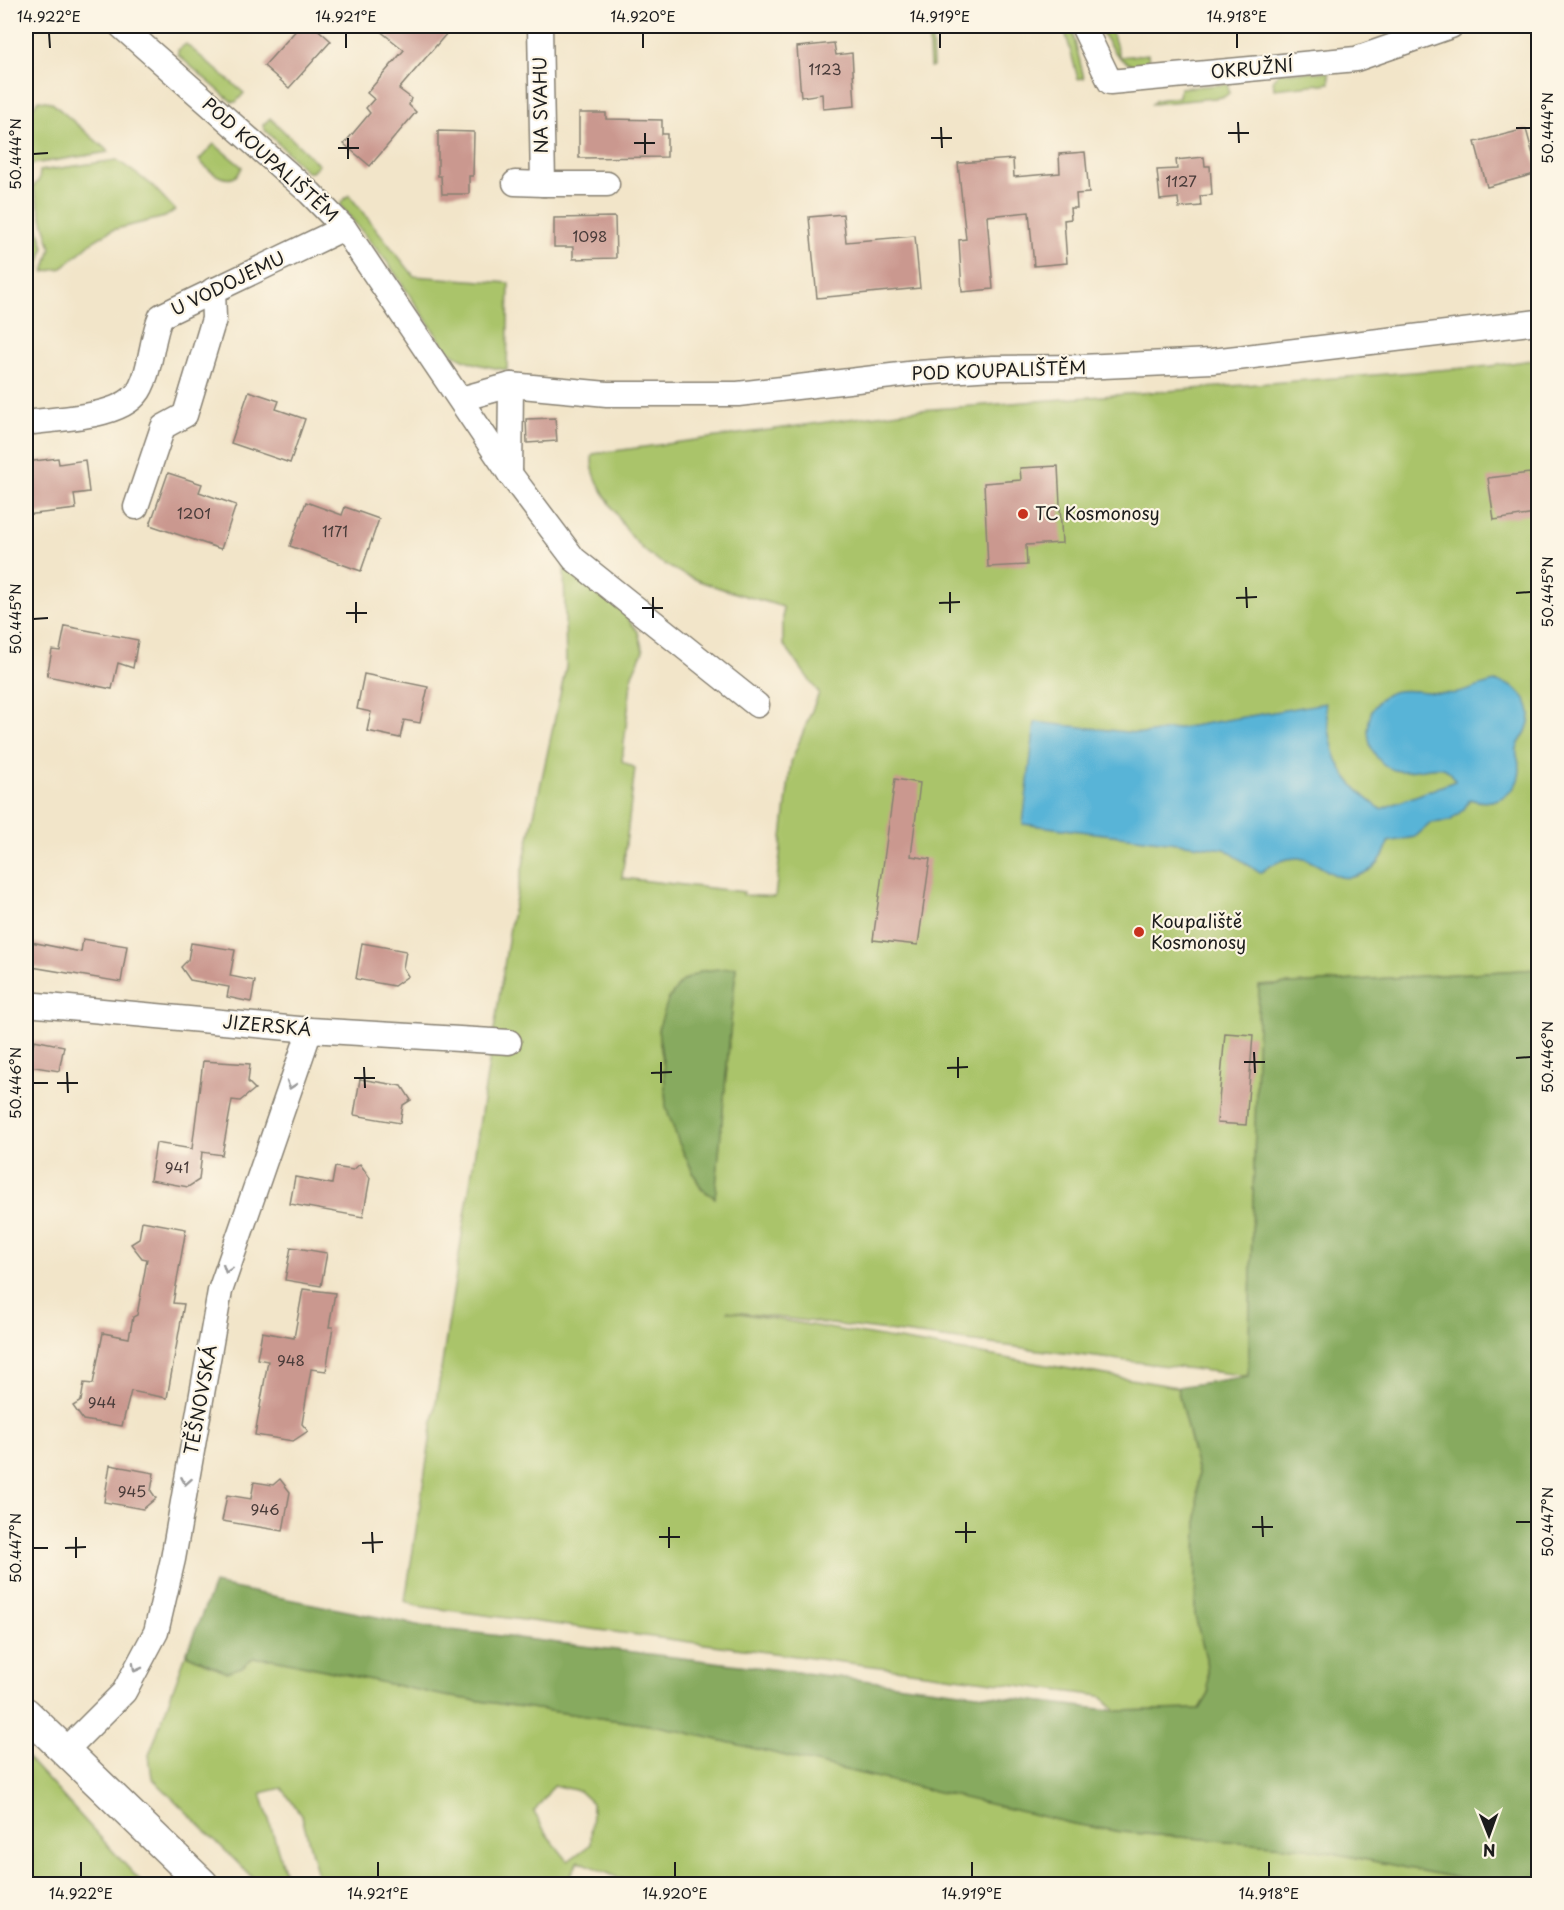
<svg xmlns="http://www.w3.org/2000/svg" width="1564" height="1910" font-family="'Playpen Sans',sans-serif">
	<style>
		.green { fill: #aac46a; stroke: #637043; stroke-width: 1.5; fill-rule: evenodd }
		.forest { fill: #87aa5e; stroke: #52633d; stroke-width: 1.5 }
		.water { fill: #59b4d7; stroke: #3a687a; stroke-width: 1.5 }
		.building { fill: #ca988f }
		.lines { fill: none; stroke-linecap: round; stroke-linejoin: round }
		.minor-casing { stroke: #878072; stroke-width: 27 }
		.tertiary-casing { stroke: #878072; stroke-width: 33 }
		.minor { stroke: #fff; stroke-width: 24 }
		.tertiary { stroke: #fff; stroke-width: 30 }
		.oneway { stroke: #999 }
		.ticks { fill: none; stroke: #1c1c1c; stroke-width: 2 }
		.poi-dot { fill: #c8321e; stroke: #fcf5e5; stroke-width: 2 }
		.labels { text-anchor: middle; stroke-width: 4.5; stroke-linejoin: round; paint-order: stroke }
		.number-label { font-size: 15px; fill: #483b39 }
		.street-label { font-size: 18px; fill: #1c1c1c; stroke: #fcf5e5 }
		.poi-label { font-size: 18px; fill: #1c1c1c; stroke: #fcf5e5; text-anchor: start }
		.neatline { fill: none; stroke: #1c1c1c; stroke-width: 2 }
		.ticks-label { font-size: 15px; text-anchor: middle; fill: #1c1c1c }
	</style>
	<rect width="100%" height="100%" fill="#fcf5e5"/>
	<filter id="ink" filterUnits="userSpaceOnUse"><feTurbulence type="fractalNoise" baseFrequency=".0167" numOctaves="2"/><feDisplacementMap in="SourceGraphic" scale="12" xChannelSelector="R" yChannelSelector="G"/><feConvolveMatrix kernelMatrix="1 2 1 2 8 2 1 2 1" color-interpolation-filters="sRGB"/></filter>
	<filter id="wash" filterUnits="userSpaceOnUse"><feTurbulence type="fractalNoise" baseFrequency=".008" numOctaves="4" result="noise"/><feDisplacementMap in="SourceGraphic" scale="24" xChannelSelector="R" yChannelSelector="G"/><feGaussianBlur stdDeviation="1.35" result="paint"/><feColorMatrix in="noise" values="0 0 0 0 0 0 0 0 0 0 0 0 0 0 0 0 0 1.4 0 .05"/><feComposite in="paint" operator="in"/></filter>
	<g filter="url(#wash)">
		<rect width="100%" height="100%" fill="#f2e5c9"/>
		<g class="green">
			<polygon points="928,26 1071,26 1084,78 1078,79 1064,27 932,32 933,67 930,67"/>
			<path d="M1098,26H1110L1120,57L1148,54L1150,68C1118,67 1113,50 1098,26Z"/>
			<polygon points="186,44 244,93 236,102 232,102 178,55 178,50"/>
			<polygon points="1280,72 1329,72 1330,83 1274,89 1273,79"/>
			<polygon points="1228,84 1229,93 1224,97 1152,104 1156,100 1179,97 1180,88"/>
			<polygon points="39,100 51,102 109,152 26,165 26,114"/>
			<polygon points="270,118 319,165 312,172 307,172 264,129 263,125"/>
			<path d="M214,144L242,167C233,191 209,172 199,160Z"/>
			<polygon points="117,160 152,185 175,210 165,217 112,230 92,242 62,268 44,272 51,248 33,187 39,180 40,171"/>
			<polygon points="26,188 44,247 37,274 26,276"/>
			<path d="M349,195L414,276L509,283L507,370C484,366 461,363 444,346L388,263L341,206V202Z"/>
			<path d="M1538,359V969L1259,986L1248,1376L727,1311L1177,1387L1198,1473L1195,1616L1206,1658L1209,1694L1200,1709L1117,1711L1100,1696L417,1606L405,1601L511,921L566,667L564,564L623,612L638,632L643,651L632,675L622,761L635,768L622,878L744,892L743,895L775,897L791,762L819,693L783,644V607C739,593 688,583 650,555C631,541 618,517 606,497C599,486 589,467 593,454L907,411L1491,366ZM736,967L715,1197V1198L701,1189L679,1143L666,1107L664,1068L658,1030Z"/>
			<path d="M186,1654C214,1666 226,1680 253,1658L274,1659L445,1696L663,1727L1074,1824L1122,1832L1308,1848L1487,1884H633L579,1861L565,1884H320L302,1816L282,1788L261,1793L288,1884H259L152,1778L149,1755ZM554,1785L579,1791L592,1803L591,1844L568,1861L547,1835L534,1812Z"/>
			<polygon points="26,1756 143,1884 26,1884"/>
		</g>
		<g class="forest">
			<polygon points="736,967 715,1198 701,1188 679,1143 666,1107 664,1068 658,1030 668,1000 681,982 701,971"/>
			<polygon points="1538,969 1538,1884 1487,1884 1308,1848 1122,1832 1074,1824 663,1727 445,1696 274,1659 253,1658 242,1667 227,1672 186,1654 214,1584 427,1627 1117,1711 1200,1709 1209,1694 1206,1658 1195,1616 1198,1473 1177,1387 1248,1376 1259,986"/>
		</g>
		<path class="water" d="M1497,682C1519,685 1537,705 1527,729C1525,736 1518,742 1517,749C1515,755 1520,762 1520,768C1520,794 1492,808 1470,799L1464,809L1450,821L1431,823L1415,837L1388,842C1386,853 1378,866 1368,871C1334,890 1327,862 1299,858C1284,857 1271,864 1260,873L1225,849L1023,824L1035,722L1145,734L1325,703C1333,756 1335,777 1381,809L1455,781C1443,745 1396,798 1372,749C1367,738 1367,724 1371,713C1388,674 1427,698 1457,693C1471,691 1483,683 1497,682Z"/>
		<g id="blocks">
			<g class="building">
				<polygon points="300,26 314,26 331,41 289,88 264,66"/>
				<polygon points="374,26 453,26 399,89 411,98 409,105 416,112 370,166 344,144 370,113 366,108 374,99 367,93 404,50"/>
				<polygon points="834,43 836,55 852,53 855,106 823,109 822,94 801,97 797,47"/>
				<polygon points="579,113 606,113 606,119 662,120 662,134 667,134 667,157 579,158"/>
				<polygon points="1526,129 1538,173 1487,187 1475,142"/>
				<polygon points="438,131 474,132 473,176 469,176 469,194 442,194 441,176 438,176"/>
				<polygon points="1085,152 1089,193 1076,194 1077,208 1070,208 1071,219 1064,220 1067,263 1034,266 1029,212 987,216 993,289 962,292 959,240 966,239 958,163 1013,159 1014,177 1060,173 1059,154"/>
				<polygon points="1204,157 1205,166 1210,166 1212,195 1200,196 1201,206 1179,208 1178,198 1160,200 1157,170 1177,169 1176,160"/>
				<polygon points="843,214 846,242 915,236 920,288 817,298 809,217"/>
				<polygon points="615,217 616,258 573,259 573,247 554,247 554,218"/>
				<polygon points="249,391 279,401 276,409 305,419 290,463 231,443"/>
				<polygon points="555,418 557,441 527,443 526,419"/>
				<polygon points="58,458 59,464 85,460 89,492 74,494 76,509 26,515 26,462"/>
				<polygon points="1058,466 1062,543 1026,545 1027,565 988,567 984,483 1021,480 1020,468"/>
				<polygon points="168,473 202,484 199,492 236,505 221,549 150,525"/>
				<polygon points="1530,473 1535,514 1494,520 1488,478"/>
				<polygon points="306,502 342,515 345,507 379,519 361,571 290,546"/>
				<polygon points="65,626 138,640 133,668 118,663 112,689 47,676 52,650 60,651"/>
				<polygon points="364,674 428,687 420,723 404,720 400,738 367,731 371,712 357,709"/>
				<polygon points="895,779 920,783 911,856 930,859 918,945 873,940"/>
				<polygon points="83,939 127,946 121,982 26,966 26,941 81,952"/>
				<polygon points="191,943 235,950 230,976 255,981 251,1002 227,997 229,987 190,980 181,967 188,960"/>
				<polygon points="362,943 406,951 403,968 408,976 394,986 356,979"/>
				<polygon points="1225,1033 1253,1035 1246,1125 1217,1123"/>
				<polygon points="34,1040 64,1046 59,1071 29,1066"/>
				<polygon points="203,1061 250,1064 248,1082 255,1089 240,1101 232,1100 222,1155 202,1152 199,1180 188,1187 150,1180 156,1143 192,1149"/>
				<polygon points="360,1079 402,1086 411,1100 403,1105 400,1123 354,1115"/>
				<polygon points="360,1164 370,1178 363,1217 290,1204 295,1177 332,1184 335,1167 353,1170"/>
				<polygon points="142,1221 186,1229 173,1303 184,1304 167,1398 131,1391 122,1426 83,1420 73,1406 81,1401 84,1383 93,1384 103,1333 129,1338 133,1317 137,1315 147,1259 142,1258 131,1244 139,1239"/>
				<polygon points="291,1247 327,1253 321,1286 285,1280"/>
				<polygon points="303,1289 335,1293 329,1327 333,1327 326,1371 311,1369 302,1424 308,1431 293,1441 255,1435 268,1361 257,1359 262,1332 294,1338"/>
				<polygon points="110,1465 154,1473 151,1491 156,1498 143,1509 104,1502"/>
				<polygon points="280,1479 290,1492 283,1531 222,1521 227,1495 251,1499 254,1482 273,1485"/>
			</g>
		</g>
	</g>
	<g filter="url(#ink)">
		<use href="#blocks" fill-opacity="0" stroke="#878072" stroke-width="1.5"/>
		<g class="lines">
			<g class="minor-casing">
				<g id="minor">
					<polyline points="121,26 310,193 344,228 510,474 574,559 757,705"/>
					<polyline points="1083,26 1110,82 1356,59 1451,26"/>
					<polyline points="515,183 543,184 540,26"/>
					<polyline points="543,184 607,184"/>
					<polyline points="461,399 511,385 607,394 738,394 917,373 993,368 1081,367 1212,361 1538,322"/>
					<path d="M26,423C57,418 126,419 141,387C152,366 151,338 161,316L344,228"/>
					<polyline points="510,474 511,385"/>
					<polyline points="136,507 163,427 185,415 214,319 213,290"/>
					<polyline points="26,1004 310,1030 509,1042"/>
					<polyline points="65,1751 124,1692 156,1632 173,1559 220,1291 310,1030"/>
				</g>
			</g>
			<g class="tertiary-casing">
				<polyline id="tertiary" points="26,1713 203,1884"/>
			</g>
			<use href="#minor" class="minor"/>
			<use href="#tertiary" class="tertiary"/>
		</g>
		<defs><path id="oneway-chevron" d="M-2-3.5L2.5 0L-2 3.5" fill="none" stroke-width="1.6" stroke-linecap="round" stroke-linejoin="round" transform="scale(1.5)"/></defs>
		<g class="oneway">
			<use href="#oneway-chevron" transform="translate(291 1085) rotate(109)"/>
			<use href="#oneway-chevron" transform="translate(227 1269) rotate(109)"/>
			<use href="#oneway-chevron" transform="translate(186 1481) rotate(100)"/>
			<use href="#oneway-chevron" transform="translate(136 1668) rotate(118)"/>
		</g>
	</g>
	<path class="ticks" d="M49,33L50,48M346,33V48M643,33V48M940,33V48M1237,33V48M1238,122L1239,143M941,127L942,148M1516,128H1531M645,133V154M1228,133H1249M348,138V159M931,138H952M634,143H655M338,148H359M33,154L48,153M1246,587L1247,608M950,592V613M1516,593L1531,592M653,597V618M1236,598L1257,597M356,602V623M939,603L960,602M642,608H663M346,613H367M33,619L48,618M1254,1052L1255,1073M958,1057V1078M1516,1058L1531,1057M661,1062V1083M1244,1062H1265M364,1067L365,1088M947,1068L968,1067M67,1072L68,1093M651,1073L672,1072M354,1078H375M33,1083H48M57,1083H78M1262,1516L1263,1537M966,1522V1543M1516,1522H1531M669,1527V1548M1252,1527H1273M372,1532L373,1553M955,1532H976M76,1537V1558M659,1537H680M362,1543L383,1542M33,1548H48M65,1548L86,1547M81,1862V1877M378,1862V1877M675,1862V1877M972,1862V1877M1269,1862V1877"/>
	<g class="poi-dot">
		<circle cx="1023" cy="514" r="6"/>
		<circle cx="1139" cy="932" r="6"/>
	</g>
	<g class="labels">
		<g class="number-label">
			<text x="825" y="75">1123</text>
			<text x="1181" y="187">1127</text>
			<text x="590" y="242">1098</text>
			<text x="194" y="519">1201</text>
			<text x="335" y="537">1171</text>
			<text x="177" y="1173">941</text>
			<text x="291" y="1366">948</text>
			<text x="102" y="1408">944</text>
			<text x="132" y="1497">945</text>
			<text x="265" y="1515">946</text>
		</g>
		<g class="street-label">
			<text transform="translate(1252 69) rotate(-5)" y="6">OKRUŽNÍ</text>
			<text transform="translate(541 105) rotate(-91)" y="6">NA SVAHU</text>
			<text transform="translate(270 160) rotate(42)" y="6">POD KOUPALIŠTĚM</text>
			<text transform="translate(228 284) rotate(-26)" y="6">U VODOJEMU</text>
			<text transform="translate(999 371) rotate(-2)" y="6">POD KOUPALIŠTĚM</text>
			<text transform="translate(267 1026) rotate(5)" y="6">JIZERSKÁ</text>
			<text transform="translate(201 1400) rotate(-80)" y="6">TĚŠNOVSKÁ</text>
		</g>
		<g class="poi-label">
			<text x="1035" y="520">TC Kosmonosy</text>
			<text x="1151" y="928">Koupaliště<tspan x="1151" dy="21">Kosmonosy</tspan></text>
		</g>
	</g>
	<rect width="1564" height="1910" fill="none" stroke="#fcf5e5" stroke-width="66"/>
	<g transform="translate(1489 1835) rotate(179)" stroke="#fcf5e5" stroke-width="4.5" paint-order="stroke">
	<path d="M0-4.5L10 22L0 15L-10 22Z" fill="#1c1c1c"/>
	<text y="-9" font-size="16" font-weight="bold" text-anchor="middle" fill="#1c1c1c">N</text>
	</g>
	<rect x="33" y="33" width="1498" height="1844" class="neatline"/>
	<g class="ticks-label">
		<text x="49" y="22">14.922°E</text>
		<text x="346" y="22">14.921°E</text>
		<text x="643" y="22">14.920°E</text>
		<text x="940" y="22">14.919°E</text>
		<text x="1237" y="22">14.918°E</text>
		<text transform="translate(1548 128) rotate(-90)" y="5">50.444°N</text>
		<text transform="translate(16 154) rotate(-90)" y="5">50.444°N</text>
		<text transform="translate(1548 592) rotate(-90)" y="5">50.445°N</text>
		<text transform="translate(16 619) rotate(-90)" y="5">50.445°N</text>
		<text transform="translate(1548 1057) rotate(-90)" y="5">50.446°N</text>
		<text transform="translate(16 1083) rotate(-90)" y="5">50.446°N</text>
		<text transform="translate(1548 1522) rotate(-90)" y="5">50.447°N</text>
		<text transform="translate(16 1548) rotate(-90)" y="5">50.447°N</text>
		<text x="81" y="1899">14.922°E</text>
		<text x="378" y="1899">14.921°E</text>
		<text x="675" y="1899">14.920°E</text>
		<text x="972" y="1899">14.919°E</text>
		<text x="1269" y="1899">14.918°E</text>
	</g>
</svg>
